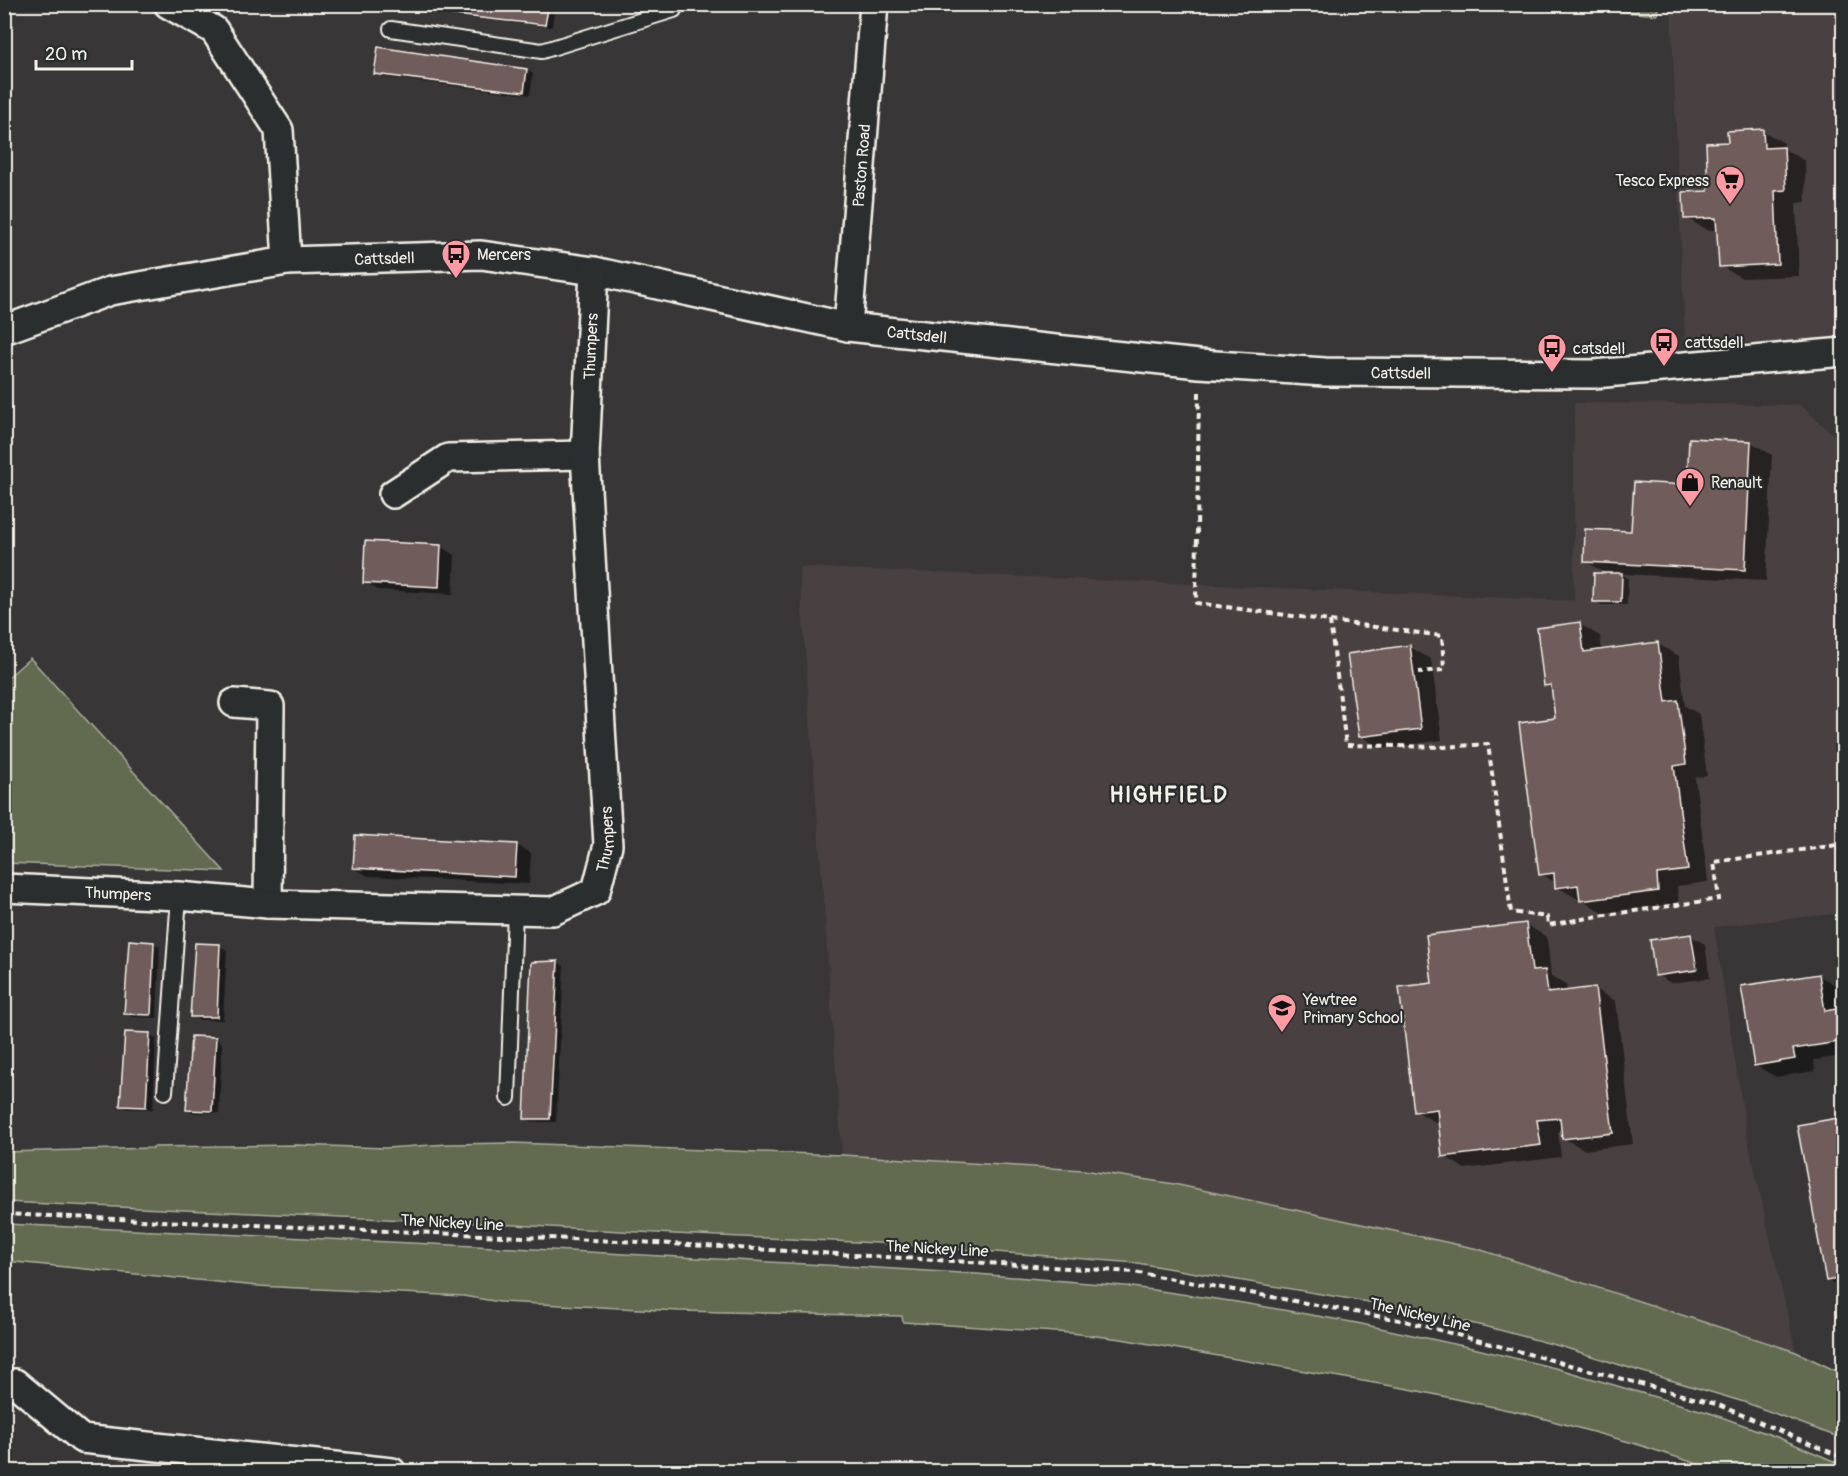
<svg xmlns="http://www.w3.org/2000/svg" width="1848" height="1476" font-family="Pangolin,sans-serif">
	<style>
		.built { fill: #484142 }
		.green { fill: #626a50; stroke: #abae9c; stroke-width: 1.5 }
		.shadow { fill: #0007 }
		.building { fill: #6f5c5a; stroke: #f4f1e8; stroke-width: 1.5 }
		.lines { fill: none; stroke-linecap: round; stroke-linejoin: round }
		.lane-casing { stroke: #f4f1e8; stroke-width: 18 }
		.street-casing { stroke: #f4f1e8; stroke-width: 32 }
		.path { stroke: #f4f1e8; stroke-width: 4; stroke-dasharray: 6 4.5; stroke-linecap: butt }
		.lane { stroke: #2a2d2e; stroke-width: 14 }
		.street { stroke: #2a2d2e; stroke-width: 27 }
		.labels { text-anchor: middle; stroke-width: 4.5; stroke-linejoin: round; paint-order: stroke }
		.street-label { font-size: 16px; fill: #f4f1e8; stroke: #2a2d2e }
		.poi-label { font-size: 16px; fill: #f4f1e8; stroke: #2a2d2e; text-anchor: start }
		.district-label { font-size: 22px; font-weight: bold; letter-spacing: 1.5px; fill: #f4f1e8; stroke: #2a2d2e }
	</style>
	<rect width="100%" height="100%" fill="#383637"/>
	<filter id="ink" filterUnits="userSpaceOnUse"><feTurbulence type="fractalNoise" baseFrequency=".0167" numOctaves="2"/><feDisplacementMap in="SourceGraphic" scale="12" xChannelSelector="R" yChannelSelector="G"/><feConvolveMatrix kernelMatrix="1 2 1 2 8 2 1 2 1" color-interpolation-filters="sRGB"/></filter>
	<g filter="url(#ink)">
		<g class="built">
			<polygon points="1671,5 1843,5 1843,340 1685,345"/>
			<polygon points="1574,403 1800,405 1843,443 1843,913 1714,927 1748,1141 1796,1352 1478,1249 1174,1184 1083,1170 842,1155 799,567 1574,601"/>
		</g>
		<g class="green">
			<polygon points="1546,5 1658,4 1658,5 1657,15"/>
			<polygon points="30,658 224,871 5,863 5,680"/>
			<polygon points="513,1143 842,1155 1083,1170 1174,1184 1478,1249 1796,1352 1843,1374 1843,1439 1744,1402 1633,1369 1563,1347 1492,1328 1404,1308 1137,1263 878,1243 674,1234 496,1224 5,1202 5,1152 153,1148 153,1147 296,1145 386,1148 448,1144"/>
			<polygon points="5,1224 495,1247 861,1267 977,1274 1125,1286 1237,1302 1357,1323 1477,1349 1559,1369 1710,1413 1777,1437 1843,1465 1843,1471 1719,1471 1633,1443 1527,1414 1409,1389 1121,1339 1071,1333 903,1322 902,1316 679,1311 500,1302 463,1296 257,1286 5,1261"/>
		</g>
		<g class="shadow">
			<polygon points="385,4 555,5 552,27 391,10"/>
			<polygon points="527,70 533,74 530,95 382,77 376,73"/>
			<polygon points="1763,131 1784,143 1784,149 1805,161 1806,202 1796,203 1799,276 1742,278 1720,266 1718,230 1707,230 1686,218 1709,192 1729,143"/>
			<polygon points="1751,442 1772,455 1766,581 1621,574 1628,578 1627,605 1601,605 1595,601 1608,575 1585,561 1633,533 1688,486"/>
			<polygon points="367,542 441,547 455,555 453,594 378,590 364,582"/>
			<polygon points="1579,624 1600,636 1602,651 1658,644 1679,656 1685,706 1699,714 1707,776 1695,778 1708,882 1677,886 1679,903 1603,913 1581,899 1578,899 1557,887 1556,883 1541,874 1557,719 1553,689 1545,685"/>
			<polygon points="1410,647 1431,659 1442,740 1382,749 1360,736"/>
			<polygon points="517,845 531,853 529,884 368,876 354,868"/>
			<polygon points="1525,924 1547,937 1551,976 1566,984 1567,992 1595,989 1616,1001 1633,1144 1585,1150 1563,1138 1563,1131 1558,1132 1561,1157 1465,1169 1444,1156 1440,1123 1437,1123 1416,1111 1433,984"/>
			<polygon points="1691,936 1705,944 1710,978 1671,983 1657,975"/>
			<polygon points="154,943 160,947 157,1018 132,1017 126,1013"/>
			<polygon points="196,945 220,946 227,950 223,1020 198,1020 191,1016"/>
			<polygon points="557,962 564,966 556,1122 532,1122 525,1118"/>
			<polygon points="1818,975 1840,988 1844,1010 1844,1056 1814,1060 1815,1071 1776,1077 1755,1065"/>
			<polygon points="150,1035 156,1039 153,1109 128,1109 121,1105"/>
			<polygon points="216,1039 222,1043 219,1113 194,1113 188,1109"/>
			<polygon points="1844,1119 1844,1290 1827,1280"/>
		</g>
		<g class="building">
			<polygon points="384,4 549,4 545,25 383,7"/>
			<polygon points="378,47 527,69 524,92 374,74"/>
			<polygon points="1763,129 1764,148 1784,147 1786,190 1775,191 1778,264 1719,267 1716,218 1684,219 1683,192 1708,191 1706,143 1728,142 1727,131"/>
			<polygon points="1689,438 1751,441 1745,570 1584,562 1585,529 1631,531 1634,482 1687,485"/>
			<polygon points="365,541 441,545 439,587 363,583"/>
			<polygon points="1594,573 1622,573 1621,602 1593,602"/>
			<polygon points="1580,622 1584,652 1658,642 1666,702 1678,700 1686,764 1674,766 1688,870 1657,874 1658,891 1580,901 1578,885 1555,888 1554,873 1539,875 1519,723 1555,718 1551,685 1544,686 1537,628"/>
			<polygon points="1410,645 1421,729 1359,737 1347,654"/>
			<polygon points="355,835 517,844 515,877 353,868"/>
			<polygon points="1526,923 1532,971 1545,970 1548,993 1595,987 1613,1133 1562,1139 1560,1118 1537,1120 1541,1145 1442,1157 1437,1109 1414,1112 1399,987 1432,983 1426,935"/>
			<polygon points="1691,934 1697,970 1655,976 1650,940"/>
			<polygon points="129,940 154,942 151,1015 124,1014"/>
			<polygon points="195,943 220,944 217,1017 190,1017"/>
			<polygon points="558,961 550,1119 524,1119 531,962"/>
			<polygon points="1819,974 1825,1011 1843,1008 1844,1041 1793,1049 1795,1059 1754,1066 1741,986"/>
			<polygon points="125,1032 150,1033 146,1107 120,1106"/>
			<polygon points="191,1036 216,1037 212,1111 186,1110"/>
			<polygon points="1844,1117 1844,1278 1826,1281 1797,1125"/>
		</g>
		<g class="lines">
			<g class="lane-casing">
				<g id="lane">
					<polyline points="391,29 542,51 674,10 676,4"/>
					<polyline points="165,1092 179,896"/>
					<polyline points="508,1098 515,910"/>
				</g>
			</g>
			<g class="street-casing">
				<g id="street">
					<polyline points="168,4 214,30 279,130 287,261"/>
					<path id="s1" d="M848,327L874,4"/>
					<path id="s2" d="M4,330L110,291L287,261L481,255L594,271L848,327L1199,364L1325,372L1594,374L1844,352"/>
					<polyline points="393,494 448,458 585,455"/>
					<polyline points="234,703 270,706 268,904"/>
					<path id="s3" d="M4,888L179,896L268,904L553,911L596,891L608,845L585,455L594,271"/>
					<polyline points="15,1383 82,1439 392,1472"/>
				</g>
			</g>
			<g class="path">
				<polyline points="1199,392 1196,603 1442,636 1444,670 1419,672"/>
				<polyline points="1330,621 1346,745 1445,747 1488,744 1511,912 1547,917 1548,925 1599,916 1719,899 1714,862 1838,845 1844,883"/>
				<polyline points="4,1214 639,1242 1134,1272 1405,1321 1716,1404 1844,1458"/>
			</g>
			<use href="#lane" class="lane"/>
			<use href="#street" class="street"/>
		</g>
	</g>
	<defs>
		<g id="supermarket-pin" transform="scale(1.5)"><path d="M0 17L-7.5 6A9.5 9.5 0 1 1 7.5 6Z" fill="#ff9aa2" stroke="#2a2d2e"/><path d="M-6-5.5h2.5l.6 2H6L4.5 2H-2.5L-4.4-4H-6ZM-1.5 3.2a1.3 1.3 0 1 0 .1 0ZM3 3.2a1.3 1.3 0 1 0 .1 0Z" fill="#111"/></g>
		<g id="bus-pin" transform="scale(1.5)"><path d="M0 17L-7.5 6A9.5 9.5 0 1 1 7.5 6Z" fill="#ff9aa2" stroke="#2a2d2e"/><path d="M-5-6H5V4H4V6H2V4H-2V6H-4V4H-5ZM-3.5-4V0h7V-4ZM-3.5 1.2v1.5H-2V1.2ZM2 1.2v1.5H3.5V1.2Z" fill="#111"/></g>
		<g id="shop-pin" transform="scale(1.5)"><path d="M0 17L-7.5 6A9.5 9.5 0 1 1 7.5 6Z" fill="#ff9aa2" stroke="#2a2d2e"/><path d="M-5-2.5h2.3a2.7 3.5 0 0 1 5.4 0H5L5.5 6h-11ZM-1.5-2.5h3a1.5 2.3 0 0 0-3 0Z" fill="#111"/></g>
		<g id="school-pin" transform="scale(1.5)"><path d="M0 17L-7.5 6A9.5 9.5 0 1 1 7.5 6Z" fill="#ff9aa2" stroke="#2a2d2e"/><path d="M0-5L7-2L0 1L-7-2ZM-4 1L0 2.5L4 1V4Q0 6-4 4Z" fill="#111"/></g>
	</defs>
	<g fill-rule="evenodd">
		<use href="#supermarket-pin" x="1730" y="180"/>
		<use href="#bus-pin" x="456" y="254"/>
		<use href="#bus-pin" x="1664" y="342"/>
		<use href="#bus-pin" x="1552" y="348"/>
		<use href="#shop-pin" x="1690" y="482"/>
		<use href="#school-pin" x="1282" y="1008"/>
	</g>
	<g class="labels">
		<g class="street-label">
			<text dy="6" stroke="none"><textPath href="#s1" startOffset="162">Paston Road</textPath></text>
			<text dy="6" stroke="none"><textPath href="#s2" startOffset="390">Cattsdell</textPath></text>
			<text dy="6" stroke="none"><textPath href="#s2" startOffset="930">Cattsdell</textPath></text>
			<text dy="6" stroke="none"><textPath href="#s3" startOffset="1144">Thumpers</textPath></text>
			<text dy="6" stroke="none"><textPath href="#s2" startOffset="1416">Cattsdell</textPath></text>
			<text dy="6" stroke="none"><textPath href="#s3" startOffset="650">Thumpers</textPath></text>
			<text dy="6" stroke="none"><textPath href="#s3" startOffset="114">Thumpers</textPath></text>
			<text transform="translate(452 1222) rotate(3)" y="6">The Nickey Line</text>
			<text transform="translate(937 1248) rotate(3)" y="6">The Nickey Line</text>
			<text transform="translate(1420 1314) rotate(13)" y="6">The Nickey Line</text>
		</g>
		<g class="poi-label">
			<text x="1709" y="186" text-anchor="end">Tesco Express</text>
			<text x="477" y="260">Mercers</text>
			<text x="1685" y="348">cattsdell</text>
			<text x="1573" y="354">catsdell</text>
			<text x="1711" y="488">Renault</text>
			<text x="1303" y="1005">Yewtree<tspan x="1303" dy="18">Primary School</tspan></text>
		</g>
		<g class="district-label">
			<text x="1169" y="802">HIGHFIELD</text>
		</g>
	</g>
	<rect width="1848" height="1476" fill="none" stroke="#2a2d2e" stroke-width="24"/>
	<rect x="12" y="12" width="1824" height="1452" fill="none" stroke="#f4f1e8" stroke-width="2" filter="url(#ink)"/>
	<path d="M36 60v9h96v-9" fill="none" stroke="#f4f1e8" stroke-width="3"/>
	<text x="45" y="60" font-size="18" fill="#f4f1e8" stroke="#2a2d2e" stroke-width="4.5" paint-order="stroke">20 m</text>
</svg>
